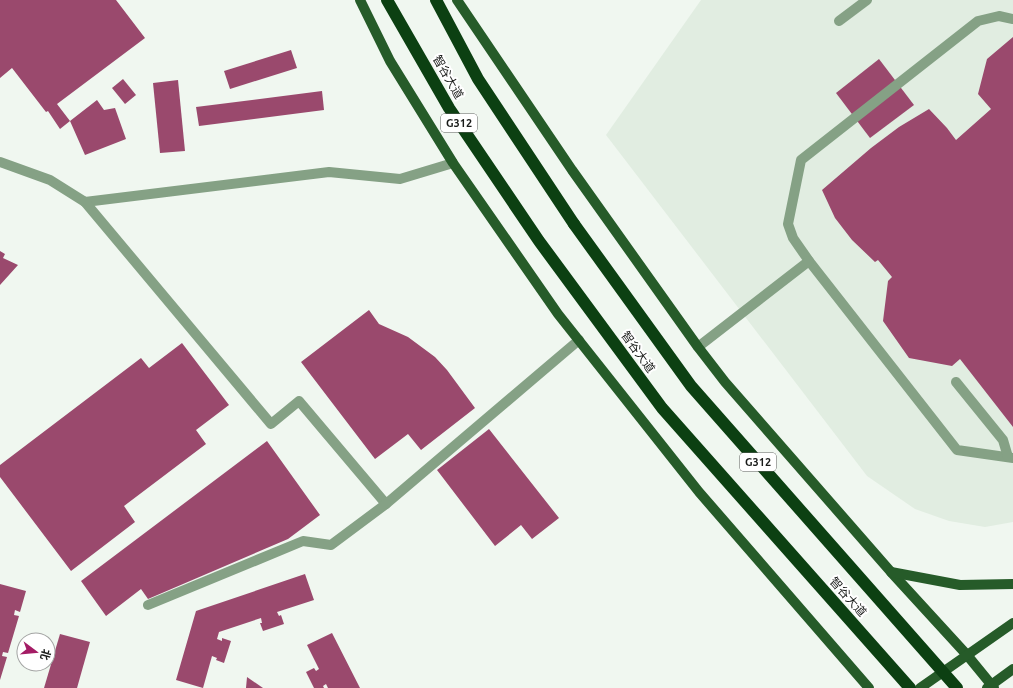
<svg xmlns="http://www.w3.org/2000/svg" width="1013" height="688" font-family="Ubuntu,'Noto Sans SC',sans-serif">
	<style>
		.built { fill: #e1ede1 }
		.building { fill: #9a496d }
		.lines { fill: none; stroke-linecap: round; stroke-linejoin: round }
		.lane { stroke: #85a185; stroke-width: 10 }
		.primary { stroke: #265b29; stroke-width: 10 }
		.highway { stroke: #0c4012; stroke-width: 12 }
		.highway-bridge { stroke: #0c4012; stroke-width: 12 }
		.labels { text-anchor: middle; stroke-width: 4; stroke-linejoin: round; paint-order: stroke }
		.shield { fill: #fff; stroke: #5e5f5e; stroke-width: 1 }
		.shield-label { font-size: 11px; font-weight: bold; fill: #191b19 }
		.street-label { font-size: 12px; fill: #191b19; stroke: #fff }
	</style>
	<rect width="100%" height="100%" fill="#f0f7f0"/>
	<polygon class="built" points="701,0 1013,0 1013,522 985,527 949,521 915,509 867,476 606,135"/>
	<g class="building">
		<polygon points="0,0 116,0 145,38 57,104 70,121 60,129 48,111 46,112 12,68 0,78"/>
		<polygon points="1013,37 1013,427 960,359 952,366 909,358 883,321 888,281 892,277 878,260 875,262 852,240 835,218 822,190 871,148 899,127 929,109 947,128 956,140 991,109 978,94 987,59"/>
		<polygon points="291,50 297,68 230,89 224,71"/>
		<polygon points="879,59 914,105 870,138 836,93"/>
		<polygon points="123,79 136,95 125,104 112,88"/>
		<polygon points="178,80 185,151 160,153 153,83"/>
		<polygon points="322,91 324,110 199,126 196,107"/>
		<polygon points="97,100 104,110 115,108 126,139 85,155 70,121"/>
		<polygon points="0,251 5,254 3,258 18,265 0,285"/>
		<polygon points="369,310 379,324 408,337 435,357 447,370 475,408 421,450 408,434 375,459 301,362"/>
		<polygon points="182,343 229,405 196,430 206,444 124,506 135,522 71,571 0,477 0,465 141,358 149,368"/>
		<polygon points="489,429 559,518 532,539 521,525 495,546 437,470"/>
		<polygon points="267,441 320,515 288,539 148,599 141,589 106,616 81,581"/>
		<polygon points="305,574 314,600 277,612 279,616 281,615 284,624 263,631 260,623 262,623 261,618 219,632 217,639 222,641 222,638 231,641 224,663 216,660 217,658 212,656 203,688 176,680 196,611"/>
		<polygon points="0,584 26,591 20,612 15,610 14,615 19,616 8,653 3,652 2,656 7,657 0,680"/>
		<polygon points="332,633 360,688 328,688 326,684 323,686 324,688 314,688 306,672 314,668 316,671 319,669 307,645"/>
		<polygon points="60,634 90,642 77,688 44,688"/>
		<polygon points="247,677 263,688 246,688"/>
	</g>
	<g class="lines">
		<g class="lane">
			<polyline points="1013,19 999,16 978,21 801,160 788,224 793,238 809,261 957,450 1013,458"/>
			<polyline points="839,21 867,0"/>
			<polyline points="0,162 50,180 85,202 329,172 400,179 453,163"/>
			<polyline points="85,202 271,424 299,401 386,504 579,340"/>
			<polyline points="698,347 809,261"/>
			<polyline points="956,382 1003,440 1008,457"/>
			<polyline points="148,605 303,541 331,545 386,504"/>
		</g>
		<g class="primary">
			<polyline points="360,0 390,61 453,163 558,314 699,492 869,688"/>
			<polyline points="457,0 572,170 698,347 725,382 891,572 967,655 994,688"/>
			<polyline points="891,572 960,585 1013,584"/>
			<polyline points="920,688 1013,623"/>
			<polyline points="987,688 1013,669"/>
		</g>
		<g class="highway">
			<polyline points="387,0 449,108 539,241 662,408 910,688"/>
			<polyline points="436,0 478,79 574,224"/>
		</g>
		<polyline class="highway-bridge" points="574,224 691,386 957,688"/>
	</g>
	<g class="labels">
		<g class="shield">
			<rect x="441" y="114" width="36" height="18" rx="3"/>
			<rect x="740" y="453" width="36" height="18" rx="3"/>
		</g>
		<g class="shield-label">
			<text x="459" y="127">G312</text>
			<text x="758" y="466">G312</text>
		</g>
		<g class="street-label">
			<text transform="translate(448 77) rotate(60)" y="4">智谷大道</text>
			<text transform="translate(638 352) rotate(54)" y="4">智谷大道</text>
			<text transform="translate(848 597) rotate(48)" y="4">智谷大道</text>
		</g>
	</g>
	<g transform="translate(36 652) rotate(106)"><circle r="19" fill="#ffffff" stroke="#a3a4a3"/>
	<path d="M0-3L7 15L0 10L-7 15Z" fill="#a41c65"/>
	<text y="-6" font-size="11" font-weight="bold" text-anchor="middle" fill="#191b19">北</text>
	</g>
</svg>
